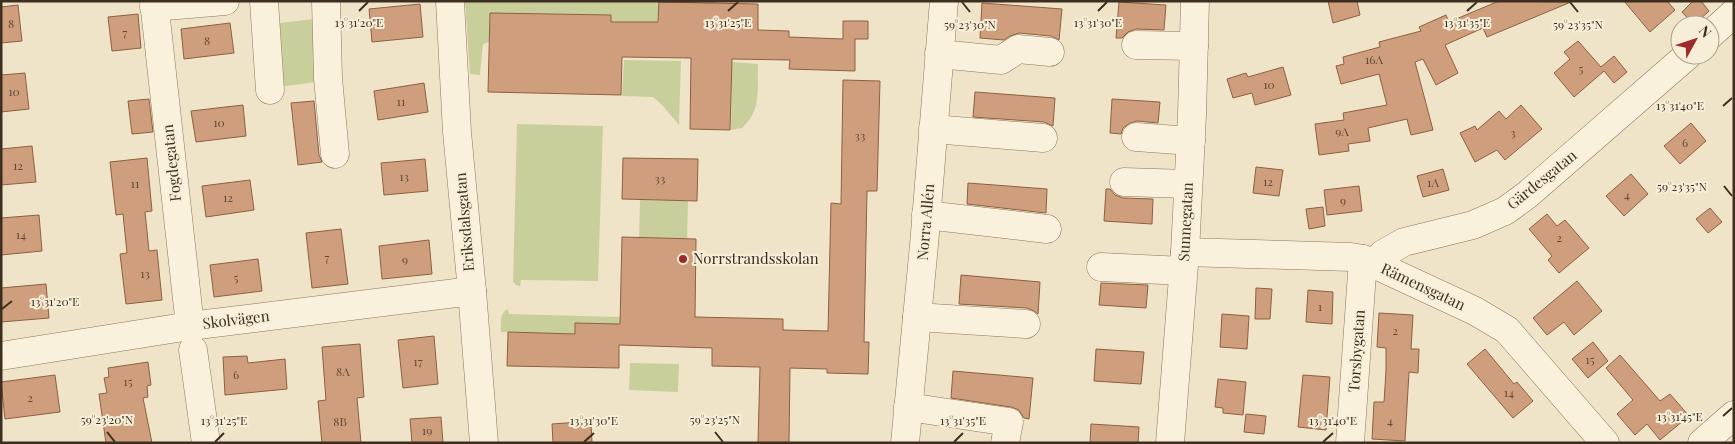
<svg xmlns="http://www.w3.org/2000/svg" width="1735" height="444" font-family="'Playfair Display',serif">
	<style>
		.green { fill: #c9cf9b }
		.building { fill: #cf9f7d; stroke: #8d5f41 }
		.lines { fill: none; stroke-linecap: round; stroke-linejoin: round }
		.minor-casing { stroke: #8d765c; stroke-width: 29 }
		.minor { stroke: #faf1dc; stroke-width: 28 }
		.ticks { fill: none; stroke: #3d2e20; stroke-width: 2 }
		.poi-dot { fill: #9e2a2b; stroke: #f7eed8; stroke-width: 2 }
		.labels { text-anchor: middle; stroke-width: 4; stroke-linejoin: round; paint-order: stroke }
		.number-label { font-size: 12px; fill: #624a37 }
		.street-label { font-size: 15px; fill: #3d2e20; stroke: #f7eed8 }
		.poi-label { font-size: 15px; fill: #3d2e20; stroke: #f7eed8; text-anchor: start }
		.ticks-label { font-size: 12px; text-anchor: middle; fill: #3d2e20; stroke: #f7eed8; stroke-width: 4; stroke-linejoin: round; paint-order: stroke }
	</style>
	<rect width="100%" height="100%" fill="#f0e4c8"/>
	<g class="green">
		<polygon points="465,1 714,1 714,3 659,2 658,22 611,22 610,15 490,13 489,42 483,44 480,75 470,74"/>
		<polygon points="323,18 325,81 278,87 271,24"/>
		<polygon points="624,60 681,61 679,125 662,105 653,97 622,96"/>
		<path d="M732,62L758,64C757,89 762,110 742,128L731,130Z"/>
		<polygon points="517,124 603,126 598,281 521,280 520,286 516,285 513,282"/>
		<polygon points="640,200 688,201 687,239 639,238"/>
		<path d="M508,309L509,314L620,317V324L575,323V334L501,332C501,323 499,313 508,309Z"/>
		<polygon points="630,363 679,364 678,392 629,390"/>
	</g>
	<g class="building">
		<polygon points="1328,1 1357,1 1360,15 1333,23"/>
		<polygon points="1499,1 1571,2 1487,37 1483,28 1445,45 1458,73 1436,85 1423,59 1415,62 1433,130 1411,135 1407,119 1368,128 1370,141 1348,144 1349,151 1319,155 1315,124 1344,120 1343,113 1387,105 1379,74 1341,84 1336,66 1344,64 1343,57 1380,47 1379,42 1421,31 1419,27 1446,15 1449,22"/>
		<polygon points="1624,1 1667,1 1675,10 1650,32"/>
		<polygon points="1693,1 1701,1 1709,11 1694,25 1682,12"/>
		<polygon points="659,2 758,4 758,30 789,31 789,37 843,39 843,21 868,21 868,39 855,39 855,71 789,69 790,60 732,59 730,130 690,129 691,58 622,57 621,95 488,92 490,13 611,15 611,22 658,22"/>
		<polygon points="1119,2 1166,5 1164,30 1136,29 1128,32 1122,38 1116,38"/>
		<polygon points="982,3 1062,9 1059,40 1051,36 1019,33 1010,36 1004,40 980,38"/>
		<polygon points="420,4 423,37 372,42 369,9"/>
		<polygon points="18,5 22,41 1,43 1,7"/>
		<polygon points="138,14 141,48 112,51 108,17"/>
		<polygon points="230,23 234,53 184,59 181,29"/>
		<polygon points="1578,41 1601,67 1614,56 1627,72 1614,83 1604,71 1574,97 1554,73 1570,59 1564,52"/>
		<polygon points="1283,67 1291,95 1255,105 1252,93 1233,98 1227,79 1246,73 1248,77"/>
		<polygon points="25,73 29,109 1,112 1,75"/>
		<polygon points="843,80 880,81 877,191 867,191 864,342 869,342 868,374 827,373 827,369 790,368 789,443 758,443 760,367 712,366 712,348 619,345 619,368 507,366 508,332 575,334 575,323 620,324 622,237 696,239 695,317 783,319 783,330 828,331 831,203 841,204"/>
		<polygon points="424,83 428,112 378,120 374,91"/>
		<polygon points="975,92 1055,98 1053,126 1044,122 973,117"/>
		<polygon points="149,99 153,132 132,134 128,101"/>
		<polygon points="1112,99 1160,102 1158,123 1137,121 1130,123 1123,128 1121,134 1110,133"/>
		<polygon points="314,101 319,155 322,162 298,165 291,103"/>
		<polygon points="243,105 246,136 196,142 191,111"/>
		<polygon points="1521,105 1542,129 1505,160 1497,150 1475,162 1460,133 1475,126 1477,130 1499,111 1506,119"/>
		<polygon points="1691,123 1706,141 1680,164 1664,146"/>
		<polygon points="32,146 36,182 1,185 1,149"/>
		<polygon points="147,158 152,211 145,212 149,251 157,250 162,300 126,304 120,254 127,253 123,214 116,215 110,162"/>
		<polygon points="623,158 698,159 697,201 622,199"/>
		<polygon points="425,159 428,191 384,195 381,163"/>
		<polygon points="1256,167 1283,170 1279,196 1253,193"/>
		<polygon points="1443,169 1449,190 1423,197 1417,176"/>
		<polygon points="1631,174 1648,194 1624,216 1606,196"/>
		<polygon points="250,180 254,210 206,217 202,186"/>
		<polygon points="968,183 1047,189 1046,213 967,204"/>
		<polygon points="1359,186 1362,211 1327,215 1324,190"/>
		<polygon points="1106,189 1110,189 1115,195 1123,198 1153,199 1152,224 1104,221"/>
		<polygon points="1323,207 1325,226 1309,229 1306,209"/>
		<polygon points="1710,208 1722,222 1708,233 1696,219"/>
		<polygon points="1547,214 1557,226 1565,220 1589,248 1559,273 1548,260 1552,256 1529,229"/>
		<polygon points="39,215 42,251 1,255 1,218"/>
		<polygon points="341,229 348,284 312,288 306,233"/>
		<polygon points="429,240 432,274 382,279 379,246"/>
		<polygon points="258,259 262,291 214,297 210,265"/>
		<polygon points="961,275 1040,282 1038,314 1034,311 1027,308 959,304"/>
		<polygon points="1577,281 1602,311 1574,335 1564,322 1547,335 1533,318"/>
		<polygon points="1101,283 1148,285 1146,308 1099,305"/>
		<polygon points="46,284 49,318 1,322 1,288"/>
		<polygon points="1256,288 1272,289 1270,319 1255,319"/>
		<polygon points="1308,290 1333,292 1332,324 1306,322"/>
		<polygon points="1379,313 1413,315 1411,349 1419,349 1418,373 1409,372 1405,441 1372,439 1374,402 1384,402 1386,371 1386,348 1377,347"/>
		<polygon points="1222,314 1249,316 1247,349 1220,347"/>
		<polygon points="434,336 438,384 403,388 398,340"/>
		<polygon points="1593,342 1608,361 1588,378 1572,359"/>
		<polygon points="360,344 364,397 357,398 361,443 322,443 318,401 326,400 322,347"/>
		<polygon points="1096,349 1144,352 1141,384 1094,381"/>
		<polygon points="1485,349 1514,384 1517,382 1533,401 1513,418 1467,364"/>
		<polygon points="1620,355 1660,401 1670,394 1689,416 1660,440 1647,424 1635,435 1617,414 1633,400 1606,368"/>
		<polygon points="247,356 248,363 285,359 287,389 225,395 223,357"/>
		<polygon points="148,362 151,385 147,386 148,397 143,398 152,443 106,443 99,394 107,393 104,378 109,377 108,368"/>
		<polygon points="953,371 1033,378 1029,419 1024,418 1019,410 1011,407 951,398"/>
		<polygon points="55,375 60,412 5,419 1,382"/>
		<polygon points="1303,375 1330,377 1326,430 1298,427"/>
		<polygon points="1218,379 1246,382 1243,415 1223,413 1223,408 1215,407"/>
		<polygon points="1246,414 1266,416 1264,434 1244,432"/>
		<polygon points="441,417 443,443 412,443 410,419"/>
		<polygon points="580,422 580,424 591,423 592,443 553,443 552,424"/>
		<polygon points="1091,424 1139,427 1138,443 1090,443"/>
	</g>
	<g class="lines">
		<g class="minor-casing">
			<g id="minor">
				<polyline points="154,1 190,326"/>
				<polyline points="264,1 270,90"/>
				<polyline points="326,1 328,78 335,154"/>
				<polyline points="450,1 457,132 472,291 484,443"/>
				<polyline points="154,7 225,1"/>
				<polyline points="1710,35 1734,13"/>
				<polyline points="1136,45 1194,46"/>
				<polyline points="939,54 1001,60 1018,49 1050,52"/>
				<polyline points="933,129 1043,138"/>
				<polyline points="1136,137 1191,141"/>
				<polyline points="1124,182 1188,184"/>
				<polyline points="926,215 1047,229"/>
				<polyline points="1185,252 1351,257 1363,259 1475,311 1507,330 1605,443"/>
				<polyline points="1373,264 1383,254 1404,242 1473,225 1505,211 1527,195 1688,55"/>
				<polyline points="1101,267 1183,271"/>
				<polyline points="917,317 1026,324"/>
				<polyline points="193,350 206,443"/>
				<polyline points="1,356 190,326 472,291"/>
				<polyline points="908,407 1009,422 1005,443"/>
				<polyline points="905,443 924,245 944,1"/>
				<polyline points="1170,443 1185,252 1192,115 1195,1"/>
				<polyline points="1350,443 1363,259"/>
				<polyline points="1702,443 1734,415"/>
			</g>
		</g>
		<use href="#minor" class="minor"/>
	</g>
	<path class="ticks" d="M962,2L970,12M1570,2L1578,12M359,11L368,2M728,11L738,2M1098,11L1107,2M1467,11L1477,2M1723,106L1732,98M1724,186L1732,196M2,309L12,301M1723,416L1732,408M107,432L115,442M715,432L723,442M215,442L224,433M584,442L594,433M954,442L963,433M1323,442L1333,433"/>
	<circle class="poi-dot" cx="683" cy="259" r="5"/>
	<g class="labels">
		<g class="number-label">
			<text x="11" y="28">8</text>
			<text x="125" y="37">7</text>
			<text x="207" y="45">8</text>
			<text x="1374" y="64">16A</text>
			<text x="1581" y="73">5</text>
			<text x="1269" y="89">10</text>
			<text x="14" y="96">10</text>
			<text x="401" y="106">11</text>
			<text x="219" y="127">10</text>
			<text x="1342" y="136">9A</text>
			<text x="1513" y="137">3</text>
			<text x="860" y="140">33</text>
			<text x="1685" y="147">6</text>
			<text x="18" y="170">12</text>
			<text x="404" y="181">13</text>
			<text x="660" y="183">33</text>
			<text x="1268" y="186">12</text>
			<text x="1433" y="187">1A</text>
			<text x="135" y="188">11</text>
			<text x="1627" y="199">4</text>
			<text x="228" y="202">12</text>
			<text x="1343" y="205">9</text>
			<text x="21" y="239">14</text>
			<text x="1559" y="242">2</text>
			<text x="327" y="262">7</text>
			<text x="405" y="264">9</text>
			<text x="145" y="278">13</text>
			<text x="236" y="282">5</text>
			<text x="1320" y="311">1</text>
			<text x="1395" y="335">2</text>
			<text x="1590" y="364">15</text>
			<text x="418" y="366">17</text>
			<text x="343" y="376">8A</text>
			<text x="236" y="379">6</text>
			<text x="128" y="386">15</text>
			<text x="1509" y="397">14</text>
			<text x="30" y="402">2</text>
			<text x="1390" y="425">4</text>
			<text x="340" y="426">8B</text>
			<text x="427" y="435">19</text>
		</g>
		<g class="street-label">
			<text transform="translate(172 163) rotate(-96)" y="5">Fogdegatan</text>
			<text transform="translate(1542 180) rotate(-39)" y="5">Gärdesgatan</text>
			<text transform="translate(465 222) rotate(-95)" y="5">Eriksdalsgatan</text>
			<text transform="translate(926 222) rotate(-85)" y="5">Norra Allén</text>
			<text transform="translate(1186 222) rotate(-87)" y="5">Sunnegatan</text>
			<text transform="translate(1423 287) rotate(25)" y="5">Rämensgatan</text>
			<text transform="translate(236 320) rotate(-7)" y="5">Skolvägen</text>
			<text transform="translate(1357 351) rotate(-86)" y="5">Torsbygatan</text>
		</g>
		<g class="poi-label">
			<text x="693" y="264">Norrstrandsskolan</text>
		</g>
	</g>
	<g class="ticks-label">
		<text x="359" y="27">13°31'20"E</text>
		<text x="728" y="27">13°31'25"E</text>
		<text x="1098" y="27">13°31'30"E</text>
		<text x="1467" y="27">13°31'35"E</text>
		<text x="970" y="29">59°23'30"N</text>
		<text x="1578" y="29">59°23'35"N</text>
		<text x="1680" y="110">13°31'40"E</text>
		<text x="1682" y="191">59°23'35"N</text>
		<text x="55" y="306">13°31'20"E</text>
		<text x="1680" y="421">13°31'45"E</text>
		<text x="107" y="424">59°23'20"N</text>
		<text x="715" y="424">59°23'25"N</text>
		<text x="224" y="425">13°31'25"E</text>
		<text x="594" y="425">13°31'30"E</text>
		<text x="963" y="425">13°31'35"E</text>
		<text x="1333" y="425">13°31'40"E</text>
	</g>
	<rect width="1735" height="444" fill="none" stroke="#3d2e20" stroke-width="5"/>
	<g transform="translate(1695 40) rotate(50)"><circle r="24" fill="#f7eed8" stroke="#ada18e"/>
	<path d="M0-4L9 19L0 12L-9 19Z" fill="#9e2a2b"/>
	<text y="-8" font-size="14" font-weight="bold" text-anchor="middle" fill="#3d2e20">N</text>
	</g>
</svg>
